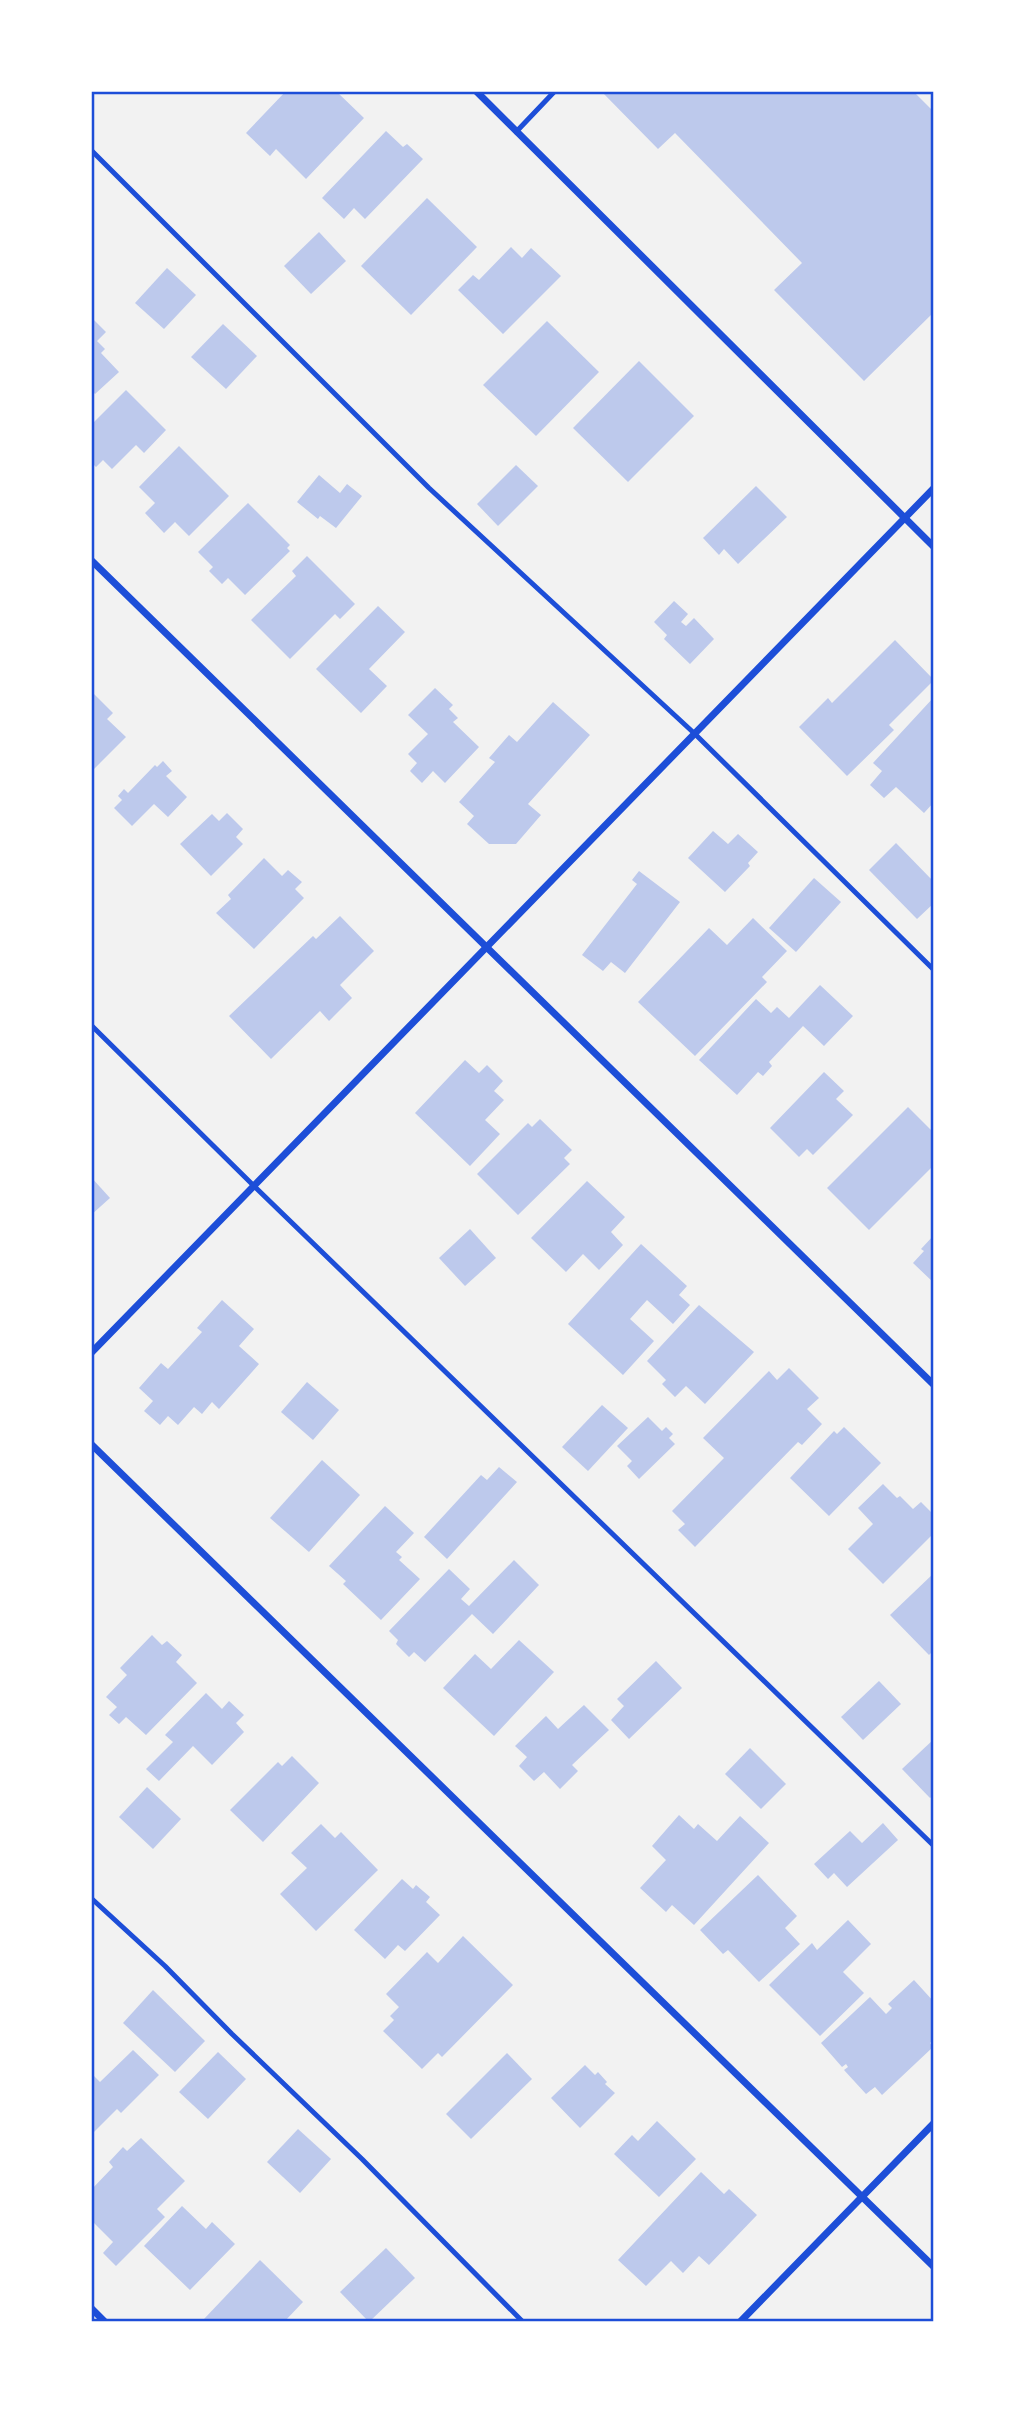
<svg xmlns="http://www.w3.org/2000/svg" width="1025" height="2413" font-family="'Fira Sans',sans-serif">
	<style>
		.building { fill: #bdc9ec }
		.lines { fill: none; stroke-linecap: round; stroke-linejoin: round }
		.service { stroke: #1d4ed8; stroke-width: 5 }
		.minor { stroke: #1d4ed8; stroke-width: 7 }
		.neatline { fill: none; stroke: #1d4ed8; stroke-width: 2.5 }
	</style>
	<rect width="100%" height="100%" fill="#f2f2f2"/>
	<g class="building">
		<polygon points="286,91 336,91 364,118 306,179 276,149 270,156 246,133"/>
		<polygon points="601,91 913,91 934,112 934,312 864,381 774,290 802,263 675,133 658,149"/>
		<polygon points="386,131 403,147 407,144 423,159 365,219 354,208 344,219 322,198"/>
		<polygon points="427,198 477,247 411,315 361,266"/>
		<polygon points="319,232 346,261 311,294 284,266"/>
		<polygon points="511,247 522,258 531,248 561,276 503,334 458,290 473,275 479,280"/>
		<polygon points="167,268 196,295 164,329 135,303"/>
		<polygon points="91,317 106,332 97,341 105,349 101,353 119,372 95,394 91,390"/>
		<polygon points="547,321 599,372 536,436 483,385"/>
		<polygon points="223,324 257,356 226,389 191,357"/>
		<polygon points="639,361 694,416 628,482 573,428"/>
		<polygon points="126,390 166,430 144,453 136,445 112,469 103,460 96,467 91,462 91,425"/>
		<polygon points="179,446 229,496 189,536 175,522 164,533 145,513 155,503 139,487"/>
		<polygon points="516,465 538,486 498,526 477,504"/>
		<polygon points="319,475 340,493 347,484 362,496 336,528 320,516 318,519 297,502"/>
		<polygon points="756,486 787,517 738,564 724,549 719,555 703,538"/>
		<polygon points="248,503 290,545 287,548 290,551 245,595 228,578 222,584 209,571 213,567 198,552"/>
		<polygon points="307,556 355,604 340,619 335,614 290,659 251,620 296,576 292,571"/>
		<polygon points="674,601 688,614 681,622 686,626 694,618 714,639 690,664 664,639 667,635 654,622"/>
		<polygon points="378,606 405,632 369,669 387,686 361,713 316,669"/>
		<polygon points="895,640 934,680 889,725 894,730 847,776 799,727 828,698 832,703"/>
		<polygon points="435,688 453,705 449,709 458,718 453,722 479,747 445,783 433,771 422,783 410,771 417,763 408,754 428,734 408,715"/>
		<polygon points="91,691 113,713 107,719 126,737 91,772"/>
		<polygon points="934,697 934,802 924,813 896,787 884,798 870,785 882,771 873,763"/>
		<polygon points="553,702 590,735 528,804 541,815 516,844 489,844 467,824 474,816 459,802 495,762 489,758 509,735 517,742"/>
		<polygon points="163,761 172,771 166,776 187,797 168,817 154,804 132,826 114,808 122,800 118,796 124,789 128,793 155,765 157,767"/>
		<polygon points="227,813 243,829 236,837 243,844 211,876 180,844 212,814 219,821"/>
		<polygon points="713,831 728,844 738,834 758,852 748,863 750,866 725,892 688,858"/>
		<polygon points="896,843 934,882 934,903 917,919 869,870"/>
		<polygon points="264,858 282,876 288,870 302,882 295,889 304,898 254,949 216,913 231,899 228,895"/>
		<polygon points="639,871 680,902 625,973 611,962 603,971 582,955 637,884 632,880"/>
		<polygon points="814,878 841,902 796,952 769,928"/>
		<polygon points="340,916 374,951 340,985 352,998 329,1021 320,1011 271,1059 229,1016 313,936 316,939"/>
		<polygon points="753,918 787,951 762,977 767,982 695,1056 638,1002 709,928 727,945"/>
		<polygon points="820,985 853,1016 824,1046 803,1026 769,1062 772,1066 763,1076 758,1072 737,1095 699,1060 756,999 771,1013 777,1007 789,1018"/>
		<polygon points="465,1060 479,1073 487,1065 503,1081 494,1091 504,1100 485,1120 500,1134 470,1166 415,1113"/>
		<polygon points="824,1072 844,1091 836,1099 853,1115 813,1155 807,1149 799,1157 770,1128"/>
		<polygon points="908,1107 934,1133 934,1165 869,1230 827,1188"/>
		<polygon points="540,1119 572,1150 564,1158 570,1164 518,1215 477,1174 528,1123 532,1127"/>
		<polygon points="91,1177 110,1198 91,1215"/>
		<polygon points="587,1181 625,1217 611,1232 623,1245 599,1270 583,1254 566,1272 531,1238"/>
		<polygon points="470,1229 496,1258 465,1286 439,1258"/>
		<polygon points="934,1235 934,1283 913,1263 924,1251 921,1249"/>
		<polygon points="641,1244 687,1286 679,1295 690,1305 673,1324 647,1300 630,1319 654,1341 623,1375 568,1324"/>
		<polygon points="222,1300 254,1329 239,1346 259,1364 219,1409 212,1402 202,1414 194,1407 178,1425 168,1416 160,1425 144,1411 153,1401 139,1388 161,1363 168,1369 202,1332 197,1328"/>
		<polygon points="699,1305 754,1352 705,1404 686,1386 675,1397 662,1384 666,1380 647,1361"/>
		<polygon points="789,1368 819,1398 807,1409 822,1424 802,1445 798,1442 695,1547 678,1530 685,1524 672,1511 724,1458 703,1438 769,1371 777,1380"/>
		<polygon points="307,1382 339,1410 313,1440 281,1412"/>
		<polygon points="602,1405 628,1428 588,1471 562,1447"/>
		<polygon points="648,1417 662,1431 666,1427 673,1434 669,1438 675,1444 639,1479 627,1466 632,1461 617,1446"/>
		<polygon points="844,1427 881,1463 829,1516 790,1478 834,1431 837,1434"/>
		<polygon points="322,1460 360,1495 309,1552 270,1518"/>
		<polygon points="499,1467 517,1482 447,1559 424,1537 481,1475 487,1480"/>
		<polygon points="883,1484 897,1498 900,1496 913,1509 921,1502 934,1515 934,1533 883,1584 848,1549 873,1524 858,1508"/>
		<polygon points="385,1506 414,1533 396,1552 402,1557 399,1560 420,1579 381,1620 343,1584 346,1581 329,1566"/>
		<polygon points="514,1560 539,1585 493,1634 472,1614 425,1662 414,1652 409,1657 396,1644 398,1640 389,1631 449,1569 470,1589 461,1599 469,1606"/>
		<polygon points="934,1573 934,1650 929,1655 890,1615"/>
		<polygon points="152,1635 162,1645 167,1641 182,1655 176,1662 197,1683 146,1735 126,1717 119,1724 109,1715 117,1707 106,1697 127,1675 120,1668"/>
		<polygon points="519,1640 554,1672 494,1736 443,1688 475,1654 491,1669"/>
		<polygon points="656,1661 682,1688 629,1739 611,1720 624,1706 617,1699"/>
		<polygon points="879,1681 901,1704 863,1740 841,1717"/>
		<polygon points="206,1693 222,1709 229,1701 244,1715 236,1723 244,1732 212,1765 193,1746 159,1781 146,1769 173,1742 165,1735"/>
		<polygon points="584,1705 609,1730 572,1765 578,1771 560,1789 544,1772 534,1781 519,1766 527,1757 515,1746 546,1716 558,1729"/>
		<polygon points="934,1739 934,1795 930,1798 902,1769"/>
		<polygon points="750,1748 786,1784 761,1809 725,1774"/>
		<polygon points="292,1756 319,1783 263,1842 230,1810 278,1762 282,1766"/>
		<polygon points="147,1787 181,1819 153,1849 119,1817"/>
		<polygon points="679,1815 694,1829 698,1824 717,1841 740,1816 769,1843 694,1925 672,1905 666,1912 640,1888 666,1860 652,1846"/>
		<polygon points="883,1823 898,1840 847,1887 834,1873 828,1879 814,1864 850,1831 862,1843"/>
		<polygon points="321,1824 335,1838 341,1832 378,1870 316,1931 280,1894 307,1868 291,1853"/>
		<polygon points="758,1875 797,1916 785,1928 800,1944 759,1982 728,1950 723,1954 700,1930"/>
		<polygon points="402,1879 413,1889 416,1885 430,1897 426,1902 440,1915 405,1951 398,1945 385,1959 354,1930"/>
		<polygon points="848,1920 871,1944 843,1972 864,1993 820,2036 769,1985 812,1943 817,1950"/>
		<polygon points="463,1936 513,1985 442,2057 438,2053 422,2069 383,2031 394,2020 390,2016 399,2007 386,1994 427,1952 438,1963"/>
		<polygon points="914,1980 934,2002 934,2039 930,2043 933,2047 882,2095 875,2087 866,2094 844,2070 848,2067 846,2064 842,2067 821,2043 870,1997 886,2014 892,2008 888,2004"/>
		<polygon points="153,1990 205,2041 175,2072 123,2023"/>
		<polygon points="133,2050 159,2075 121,2113 117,2109 91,2135 91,2080 94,2076 100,2082"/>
		<polygon points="218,2052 246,2079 208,2119 179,2092"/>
		<polygon points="507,2053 532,2079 471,2139 446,2114"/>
		<polygon points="585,2065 595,2075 598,2072 607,2082 605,2084 615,2093 580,2128 551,2098"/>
		<polygon points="657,2121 696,2159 659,2197 614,2154 632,2135 638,2141"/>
		<polygon points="298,2129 331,2159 300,2193 267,2162"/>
		<polygon points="141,2138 185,2181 157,2209 165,2217 116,2266 103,2253 113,2242 91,2220 91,2190 113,2167 109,2162 123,2147 127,2151"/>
		<polygon points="701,2172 724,2194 729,2189 757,2215 709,2265 699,2256 683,2273 671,2261 646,2286 618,2260"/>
		<polygon points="182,2206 206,2229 212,2222 235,2244 190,2290 144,2246"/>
		<polygon points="386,2248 415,2278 369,2322 340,2292"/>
		<polygon points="260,2260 303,2302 284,2322 207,2322 204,2319"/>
	</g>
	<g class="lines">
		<g class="service">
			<polyline points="516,132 555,91"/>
			<polyline points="91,150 429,488 695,734 934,970"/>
			<polyline points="91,1025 254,1186 934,1846"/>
			<polyline points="91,1898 165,1966 232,2034 362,2159 523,2322"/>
		</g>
		<g class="minor">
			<polyline points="476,91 934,547"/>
			<polyline points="91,560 934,1385"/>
			<polyline points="91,1353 934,488"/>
			<polyline points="91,1444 934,2267"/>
			<polyline points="91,2308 105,2322"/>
			<polyline points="740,2322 934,2123"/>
		</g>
	</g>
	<rect width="1025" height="2413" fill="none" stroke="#ffffff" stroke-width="186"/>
	<rect x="93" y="93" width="839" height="2227" class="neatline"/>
</svg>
